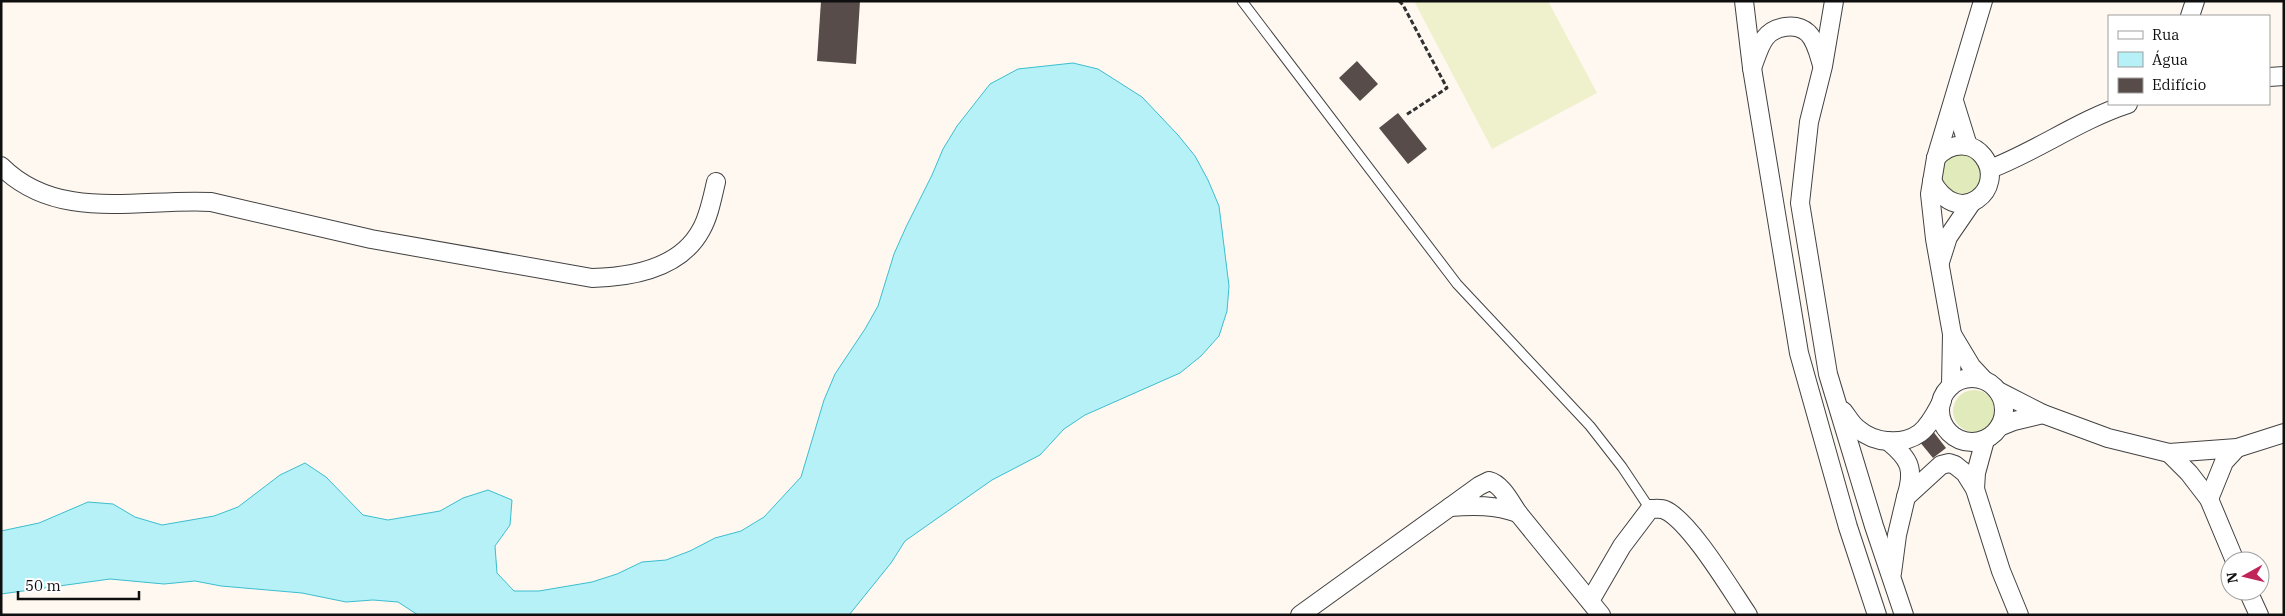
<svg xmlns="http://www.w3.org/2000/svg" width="2285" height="616" font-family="'IBM Plex Serif',serif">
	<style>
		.green { fill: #e1eaba }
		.pitch { fill: #eff1cc }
		.water { fill: #b5f1f7; stroke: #3bbece }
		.building { fill: #584c4b }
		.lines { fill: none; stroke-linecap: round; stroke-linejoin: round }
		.service-casing { stroke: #424242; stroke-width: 11 }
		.minor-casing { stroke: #424242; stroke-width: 20 }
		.path { stroke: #313131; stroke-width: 3; stroke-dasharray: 5 2.5; stroke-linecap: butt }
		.service { stroke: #fff; stroke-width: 9 }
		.minor { stroke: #fff; stroke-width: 18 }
	</style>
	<rect width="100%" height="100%" fill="#fff8f1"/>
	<g class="green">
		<polygon points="1966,153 1978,160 1982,174 1978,188 1965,196 1951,194 1939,180 1945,158"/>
		<circle cx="1974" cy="411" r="21"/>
	</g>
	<polygon class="pitch" points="1419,1 1548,1 1597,93 1492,149 1415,3"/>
	<polygon class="water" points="1073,63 1098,69 1142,97 1178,135 1195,156 1208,180 1219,206 1229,286 1227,311 1219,336 1201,356 1180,373 1085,415 1064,429 1040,455 992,480 905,541 891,563 849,615 418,615 398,602 373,600 346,602 302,593 221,586 195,581 164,584 110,579 1,594 1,531 39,523 88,502 113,504 135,517 162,525 214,516 238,507 280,475 305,463 326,477 363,515 388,520 440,511 463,498 488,490 512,500 510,525 495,546 497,573 514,591 539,591 592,582 617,574 642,562 666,560 690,551 715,538 741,531 764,517 801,477 824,400 835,374 865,329 878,306 894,254 906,227 932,175 943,149 957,126 990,84 1018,69"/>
	<g class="building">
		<polygon points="821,1 860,1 856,64 817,61"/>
		<polygon points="1357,61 1378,84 1360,101 1339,78"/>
		<polygon points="1398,113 1427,149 1408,164 1379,128"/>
		<polygon points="1932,430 1946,448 1933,458 1919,441"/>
	</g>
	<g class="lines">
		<g class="service-casing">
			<polyline id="service" points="1242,1 1457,284 1590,426 1622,467 1650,509"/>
		</g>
		<g class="minor-casing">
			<g id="minor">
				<polyline points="1744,1 1752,68 1799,353 1848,527 1877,615"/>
				<polyline points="1834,1 1823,66 1809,122 1800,203 1828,374 1874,526 1904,615"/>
				<polyline points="2190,16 2195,1"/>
				<path d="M1752,68C1756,58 1759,46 1765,38C1774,26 1796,22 1808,33C1816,41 1819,55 1822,65"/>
				<polyline points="2269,77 2284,76"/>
				<polyline points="1954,101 1968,146"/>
				<path d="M1,166C58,223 140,198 211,202L371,239L592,278C632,277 680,269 701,230C709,216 712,199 716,182"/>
				<path d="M1990,169C2037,151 2079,120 2128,104"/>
				<path d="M1932,181C1959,231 2008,188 1983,156C1979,151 1973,147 1967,146C1955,144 1944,149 1936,158"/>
				<polyline points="1940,262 1948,237 1972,202"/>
				<polyline points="1953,336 1971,366 1984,380"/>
				<circle cx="1972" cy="410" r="32"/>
				<polyline points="1951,386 1952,334 1935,239 1930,194 1936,158 1983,1"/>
				<polyline points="1998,391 2043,414 2108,438 2169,453 2237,448 2284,433"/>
				<path d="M1843,411C1848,417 1852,425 1858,429C1874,443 1902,446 1920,433C1930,425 1936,412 1942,401"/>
				<polyline points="1999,427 2014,421 2043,414"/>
				<path d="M1888,441C1910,459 1915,469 1906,497"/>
				<polyline points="2169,453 2189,473 2209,499 2235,561"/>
				<path d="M1489,481C1502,484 1511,503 1518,513C1495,505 1474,505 1450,507L1479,486Z"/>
				<polyline points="1975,489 1976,473 1985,440"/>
				<polyline points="2209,499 2224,462 2237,448"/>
				<polyline points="1518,513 1601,615"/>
				<polyline points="1892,573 1897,535 1906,497 1941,465 1949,463 1955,465 1965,473 1975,489 2001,571 2019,615"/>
				<polyline points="2248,591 2259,615"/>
				<path d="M1590,601L1622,546L1650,509C1655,509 1661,508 1665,510C1690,521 1731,590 1748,615"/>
				<polyline points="1300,615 1450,507"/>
			</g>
		</g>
		<polyline class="path" points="1399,1 1403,5 1447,88 1406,115"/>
		<use href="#service" class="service"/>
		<use href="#minor" class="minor"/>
	</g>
	<rect width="2285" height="616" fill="none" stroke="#0f0f0f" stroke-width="5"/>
	<rect x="2108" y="15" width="162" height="90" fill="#ffffff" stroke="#9f9f9f"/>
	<rect x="2118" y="31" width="25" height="8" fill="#ffffff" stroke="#9f9f9f"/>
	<text x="2152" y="40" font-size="15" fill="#0f0f0f">Rua</text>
	<rect x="2118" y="52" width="25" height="15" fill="#b5f1f7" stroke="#9f9f9f"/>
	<text x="2152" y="65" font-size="15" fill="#0f0f0f">Água</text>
	<rect x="2118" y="78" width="25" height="15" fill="#584c4b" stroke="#9f9f9f"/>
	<text x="2152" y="90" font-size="15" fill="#0f0f0f">Edifício</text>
	<g transform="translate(2245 576) rotate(262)"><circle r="24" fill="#ffffff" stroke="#9f9f9f"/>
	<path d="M0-4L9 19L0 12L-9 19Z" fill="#c0255a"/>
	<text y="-8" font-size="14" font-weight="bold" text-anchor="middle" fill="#0f0f0f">N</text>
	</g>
	<path d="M18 591v8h121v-8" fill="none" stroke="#0f0f0f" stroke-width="2.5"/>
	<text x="25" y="591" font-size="15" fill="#0f0f0f" stroke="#ffffff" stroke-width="4" paint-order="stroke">50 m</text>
</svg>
